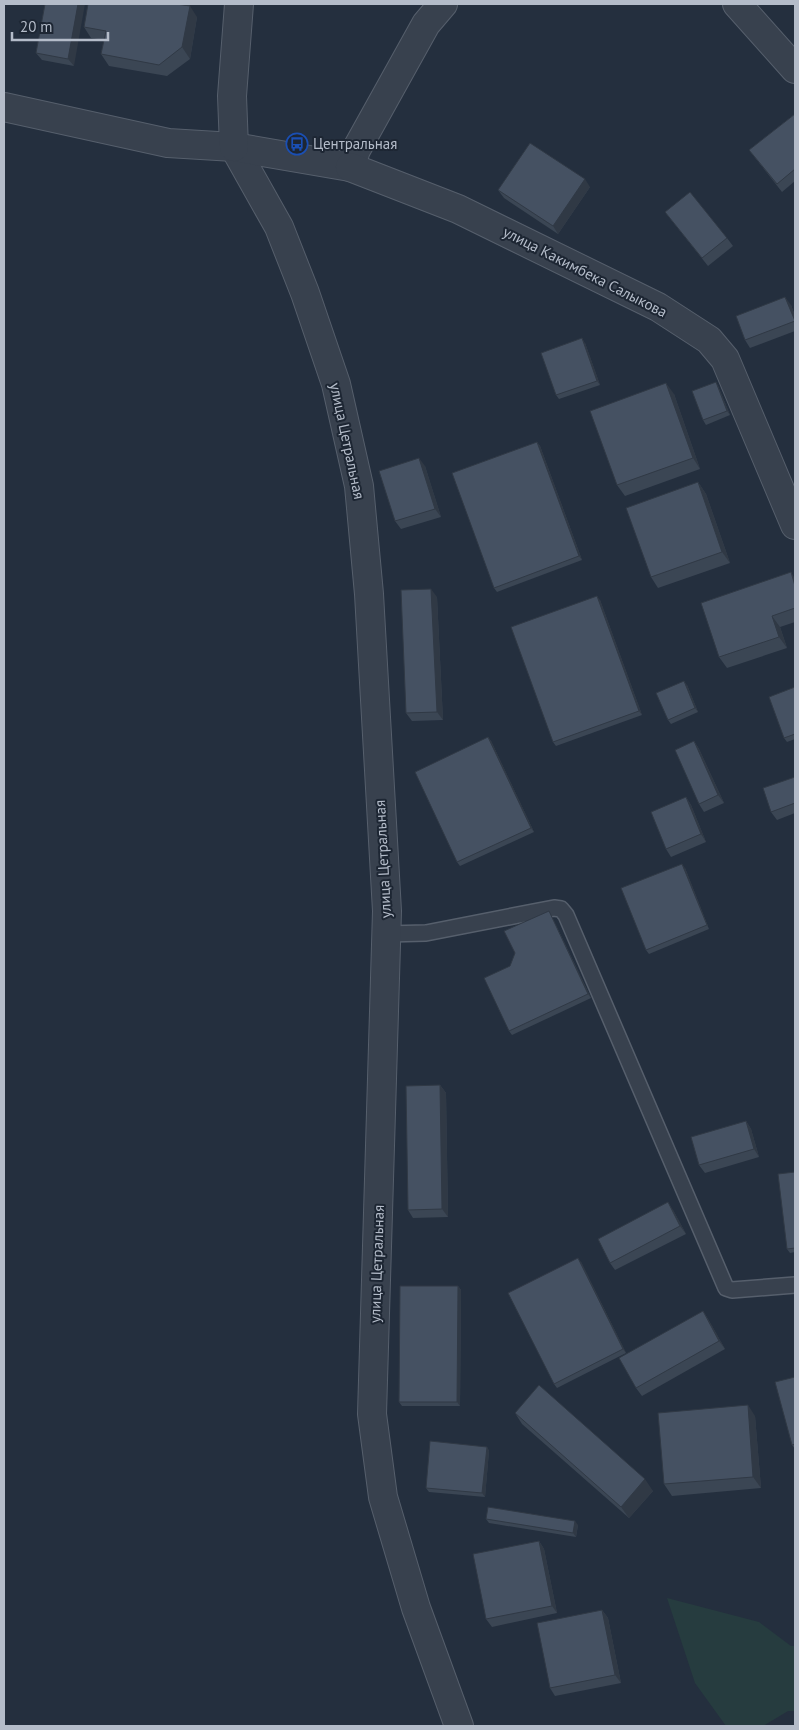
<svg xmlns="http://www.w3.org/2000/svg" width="799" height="1730" font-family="'PT Sans',sans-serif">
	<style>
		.green { fill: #263c3f }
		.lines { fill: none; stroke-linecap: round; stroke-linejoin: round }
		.service-casing { stroke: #565f6c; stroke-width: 18 }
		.minor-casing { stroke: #565f6c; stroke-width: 30 }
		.tertiary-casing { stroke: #565f6c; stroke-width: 30 }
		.service { stroke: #38414e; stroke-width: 15 }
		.minor { stroke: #38414e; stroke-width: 28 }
		.tertiary { stroke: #38414e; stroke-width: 28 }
		.wall { fill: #3b4654 }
		.shaded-wall { fill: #303945 }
		.building { fill: #455162; stroke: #303945 }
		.labels { text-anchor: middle; stroke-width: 4; stroke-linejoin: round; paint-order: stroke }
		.poi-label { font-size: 15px; fill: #b4bcc9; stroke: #1d2633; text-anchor: start }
		.street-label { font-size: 15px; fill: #b4bcc9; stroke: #1d2633 }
	</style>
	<rect width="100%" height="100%" fill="#242f3e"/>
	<polygon class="green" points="667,1598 759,1622 791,1646 795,1646 795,1711 788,1711 763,1726 726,1726 695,1683"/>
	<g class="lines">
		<g class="service-casing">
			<polyline id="service" points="386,934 426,933 554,908 561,909 566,915 726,1288 732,1290 795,1285"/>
		</g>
		<g class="minor-casing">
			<polyline id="minor" points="234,147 279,227 305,293 336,384 359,486 369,594 387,911 372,1414 383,1497 416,1608 459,1726"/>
		</g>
		<g class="tertiary-casing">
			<g id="tertiary">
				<polyline points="737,4 795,69"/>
				<polyline points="4,107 168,143 234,147 350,167 356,150 426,24 443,4"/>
				<polyline points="234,147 232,96 239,4"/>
				<polyline points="350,167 458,209 658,307 709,340 725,359 795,525"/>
			</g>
		</g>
		<use href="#service" class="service"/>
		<use href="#minor" class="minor"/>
		<use href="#tertiary" class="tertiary"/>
	</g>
	<g class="wall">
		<polygon points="45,4 74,66 42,60 36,53"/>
		<polygon points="197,17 190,59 167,76 109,66 101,54 104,40 91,38 84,27"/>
		<polygon points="795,114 795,181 782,192 749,150"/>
		<polygon points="590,187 558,234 504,198 498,190"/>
		<polygon points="665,212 727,238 733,246 708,266"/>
		<polygon points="791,305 795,316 795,331 750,348 745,340"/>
		<polygon points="585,343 600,385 559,399 556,395"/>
		<polygon points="718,386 730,415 706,425 703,420"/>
		<polygon points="674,394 700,469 625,496 617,485"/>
		<polygon points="537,442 540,446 582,560 497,592 494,588"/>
		<polygon points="425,466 441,517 401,529 395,521"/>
		<polygon points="698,482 706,494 730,563 658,588 651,577"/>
		<polygon points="795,579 795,622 780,627 787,648 727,668 719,657"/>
		<polygon points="437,597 443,720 412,721 406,713"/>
		<polygon points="600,600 642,715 556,746 553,742"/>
		<polygon points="687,685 698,712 671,724 668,720"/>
		<polygon points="795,687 795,739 787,742 784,738"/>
		<polygon points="488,737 491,741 534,832 460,866 457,862"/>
		<polygon points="694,741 699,749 724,803 704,812 699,804"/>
		<polygon points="795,777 795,813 777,820 771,812"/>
		<polygon points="686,797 691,805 706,842 671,857 666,849"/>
		<polygon points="685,868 709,929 649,954 646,950"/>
		<polygon points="549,911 551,915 591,998 512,1035 509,1031"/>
		<polygon points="440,1085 446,1093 448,1217 413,1218 408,1210"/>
		<polygon points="746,1121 751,1129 759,1157 705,1173 699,1165"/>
		<polygon points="795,1172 795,1252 790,1253 787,1249"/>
		<polygon points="673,1210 686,1234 615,1270 610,1263"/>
		<polygon points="581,1262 626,1353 557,1388 554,1384"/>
		<polygon points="458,1286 461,1290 460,1406 402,1406 399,1402"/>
		<polygon points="703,1311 708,1319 725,1349 642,1396 636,1388"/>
		<polygon points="795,1377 795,1449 792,1445"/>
		<polygon points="515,1413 653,1491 629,1518 522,1424"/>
		<polygon points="755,1416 761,1488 672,1496 664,1484"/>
		<polygon points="487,1447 489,1451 485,1497 429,1492 426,1488"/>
		<polygon points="486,1519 578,1525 576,1537 489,1523"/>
		<polygon points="539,1541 544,1549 557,1613 492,1627 486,1619"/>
		<polygon points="602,1610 608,1618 621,1683 555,1696 550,1688"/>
	</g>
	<g class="shaded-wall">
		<polygon points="78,4 85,4 74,66 68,59"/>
		<polygon points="190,6 197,17 190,59 182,47"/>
		<polygon points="585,179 590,187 558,234 553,226"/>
		<polygon points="785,297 791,305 795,316 795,322"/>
		<polygon points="582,338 585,343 600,385 597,381"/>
		<polygon points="716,382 718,386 730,415 727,411"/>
		<polygon points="666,383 674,394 700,469 693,458"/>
		<polygon points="537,442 540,446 582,560 579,556"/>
		<polygon points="419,458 425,466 441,517 435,509"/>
		<polygon points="698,482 706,494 730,563 722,552"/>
		<polygon points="791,572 795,579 795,586"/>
		<polygon points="431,589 437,597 443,720 437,712"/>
		<polygon points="597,596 600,600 642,715 639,711"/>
		<polygon points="772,616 780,627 787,648 779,637"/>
		<polygon points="684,681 687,685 698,712 695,708"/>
		<polygon points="488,737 491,741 534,832 531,828"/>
		<polygon points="694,741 699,749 724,803 718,795"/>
		<polygon points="686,797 691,805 706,842 701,834"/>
		<polygon points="682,864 685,868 709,929 707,925"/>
		<polygon points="549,911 551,915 591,998 588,994"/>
		<polygon points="440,1085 446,1093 448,1217 442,1209"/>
		<polygon points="746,1121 751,1129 759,1157 754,1149"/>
		<polygon points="668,1202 673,1210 686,1234 680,1226"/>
		<polygon points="578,1258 581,1262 626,1353 623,1349"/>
		<polygon points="458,1286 461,1290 460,1406 457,1402"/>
		<polygon points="703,1311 708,1319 725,1349 719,1341"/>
		<polygon points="748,1405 755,1416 761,1488 753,1477"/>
		<polygon points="487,1447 489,1451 485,1497 482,1493"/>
		<polygon points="645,1479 653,1491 629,1518 621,1507"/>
		<polygon points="575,1521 578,1525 576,1537 573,1533"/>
		<polygon points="539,1541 544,1549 557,1613 552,1606"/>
		<polygon points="602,1610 608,1618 621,1683 615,1675"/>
	</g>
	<g class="building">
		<polygon points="45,4 78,4 68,59 36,53"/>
		<polygon points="88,4 176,4 190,6 182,47 159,65 101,54 106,31 84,27"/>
		<polygon points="795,114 795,169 777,184 749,150"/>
		<polygon points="530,143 585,179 553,226 498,190"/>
		<polygon points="690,192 727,238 702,258 665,212"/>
		<polygon points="785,297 795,321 745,340 736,316"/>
		<polygon points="582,338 597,381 556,395 541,353"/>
		<polygon points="716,382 727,411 703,420 692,391"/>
		<polygon points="666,383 693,458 617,485 590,411"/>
		<polygon points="537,442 579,556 494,588 452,473"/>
		<polygon points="419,458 435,509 395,521 379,471"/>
		<polygon points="698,482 722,552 651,577 626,508"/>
		<polygon points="791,572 795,586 795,608 772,616 779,637 719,657 701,603"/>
		<polygon points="431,589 437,712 406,713 401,590"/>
		<polygon points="597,596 639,711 553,742 511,627"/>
		<polygon points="684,681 695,708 668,720 656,693"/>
		<polygon points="795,687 795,734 784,738 769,697"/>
		<polygon points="488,737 531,828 457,862 415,772"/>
		<polygon points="694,741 718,795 699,804 675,750"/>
		<polygon points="795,777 795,803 771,812 763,788"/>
		<polygon points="686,797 701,834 666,849 651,812"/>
		<polygon points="682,864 707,925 646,950 621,888"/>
		<polygon points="549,911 588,994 509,1031 484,978 510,966 515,953 504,931"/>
		<polygon points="440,1085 442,1209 408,1210 406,1086"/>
		<polygon points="746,1121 754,1149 699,1165 691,1137"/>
		<polygon points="795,1172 795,1248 787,1249 778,1174"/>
		<polygon points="668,1202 680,1226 610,1263 598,1239"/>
		<polygon points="578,1258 623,1349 554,1384 508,1293"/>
		<polygon points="400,1286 458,1286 457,1402 399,1402"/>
		<polygon points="703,1311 719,1341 636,1388 619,1358"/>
		<polygon points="795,1377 795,1444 792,1445 775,1382"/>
		<polygon points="539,1385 645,1479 621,1507 515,1413"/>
		<polygon points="748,1405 753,1477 664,1484 658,1413"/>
		<polygon points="430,1441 487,1447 482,1493 426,1488"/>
		<polygon points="488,1507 575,1521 573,1533 486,1519"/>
		<polygon points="539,1541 552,1606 486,1619 473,1554"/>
		<polygon points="602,1610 615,1675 550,1688 537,1623"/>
	</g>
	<defs>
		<g id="bus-ring" transform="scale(1.125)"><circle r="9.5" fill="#1d2633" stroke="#1a4fb4" stroke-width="1.5"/><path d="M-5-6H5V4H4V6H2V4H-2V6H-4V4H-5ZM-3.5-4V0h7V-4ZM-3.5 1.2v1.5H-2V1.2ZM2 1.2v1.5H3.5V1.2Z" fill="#1a4fb4"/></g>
	</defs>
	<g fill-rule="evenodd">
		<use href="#bus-ring" x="297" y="144"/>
	</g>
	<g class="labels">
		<g class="poi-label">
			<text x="313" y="149">Центральная</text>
		</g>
		<g class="street-label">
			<text transform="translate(585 272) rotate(27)" y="5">улица Какимбека Салыкова</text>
			<text transform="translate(347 441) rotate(78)" y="5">улица Цетральная</text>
			<text transform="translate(383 859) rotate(-93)" y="5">улица Цетральная</text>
			<text transform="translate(377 1264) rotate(-88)" y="5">улица Цетральная</text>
		</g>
	</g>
	<rect width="799" height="1730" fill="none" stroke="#b4bcc9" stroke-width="10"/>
	<path d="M12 32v8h96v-8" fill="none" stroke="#b4bcc9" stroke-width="2.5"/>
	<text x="20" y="32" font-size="15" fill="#b4bcc9" stroke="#1d2633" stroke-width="4" paint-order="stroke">20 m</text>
</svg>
